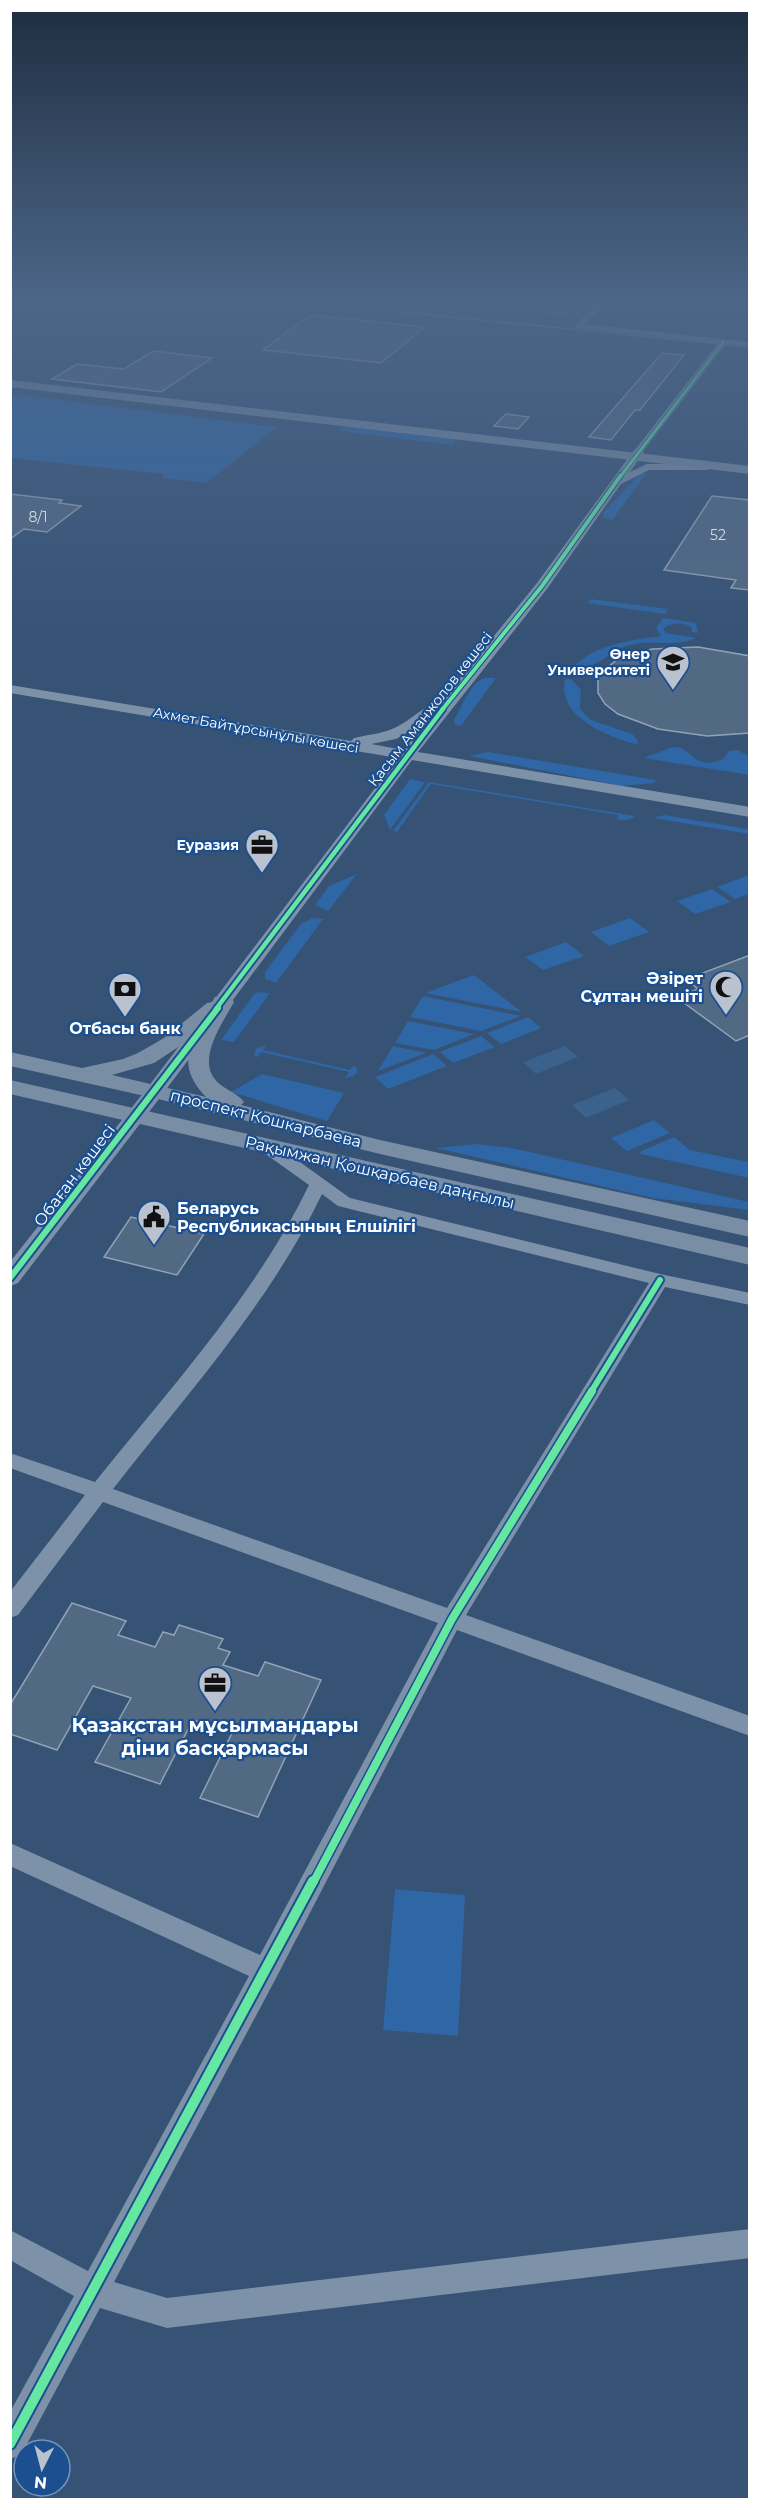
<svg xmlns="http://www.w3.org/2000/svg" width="760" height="2510" font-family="Montserrat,sans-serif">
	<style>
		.green { fill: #2f66a5 }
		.water { fill: #3b618d }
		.building { fill: #526984; stroke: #92a2b6; stroke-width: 1.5 }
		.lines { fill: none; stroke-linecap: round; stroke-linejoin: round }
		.minor { fill: #7d92a8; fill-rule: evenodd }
		.tertiary { fill: #7d92a8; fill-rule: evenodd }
		.secondary { fill: #798da4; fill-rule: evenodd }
		.tram { stroke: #7e92a7; stroke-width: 1.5 }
		.cycleway-far5-casing { stroke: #1b4f8f; stroke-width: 4.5 }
		.cycleway-far4-casing { stroke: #1b4f8f; stroke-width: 6 }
		.cycleway-far3-casing { stroke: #1b4f8f; stroke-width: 8 }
		.cycleway-far2-casing { stroke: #1b4f8f; stroke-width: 10 }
		.cycleway-far1-casing { stroke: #1b4f8f; stroke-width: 11 }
		.cycleway-casing { stroke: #1b4f8f; stroke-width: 14 }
		.cycleway-far5 { stroke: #66e7a1; stroke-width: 3 }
		.cycleway-far4 { stroke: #66e7a1; stroke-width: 4 }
		.cycleway-far3 { stroke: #66e7a1; stroke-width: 4.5 }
		.cycleway-far2 { stroke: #66e7a1; stroke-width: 6 }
		.cycleway-far1 { stroke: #66e7a1; stroke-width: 8 }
		.cycleway { stroke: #66e7a1; stroke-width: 10 }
		.labels { text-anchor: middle; stroke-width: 4.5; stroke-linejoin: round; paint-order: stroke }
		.number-label { font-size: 14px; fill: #d4dae0 }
		.far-poi-label { font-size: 14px; font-weight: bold; fill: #fff; stroke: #1b4f8f; text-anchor: end }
		.far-street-label { font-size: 14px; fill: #fff; stroke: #1b4f8f }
		.poi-label { font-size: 16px; font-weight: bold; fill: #fff; stroke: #1b4f8f; text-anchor: end }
		.street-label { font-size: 16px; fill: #fff; stroke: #1b4f8f }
		.near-poi-label { font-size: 20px; font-weight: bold; fill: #fff; stroke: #1b4f8f }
	</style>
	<rect width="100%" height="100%" fill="#365274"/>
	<g class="green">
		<polygon points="11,394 277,427 206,483 162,478 163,474 11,458"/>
		<polygon points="345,426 453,439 456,441 453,445 339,431"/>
		<polygon points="641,473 646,474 612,520 604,518 603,513"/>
		<polygon points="591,599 668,609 665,614 587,603"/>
		<path d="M663,618L696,623L698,633L692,632V628C684,622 671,622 663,629L666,633L696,638C675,648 652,639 630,645C610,650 597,671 573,667C596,644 631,640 661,636L656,628Z"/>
		<path d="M484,678H496L461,726L455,725L454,720C462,707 469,684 484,678Z"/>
		<path d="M565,679H571L581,690L580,709L591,720L632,734L637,739L638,744C631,744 623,740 616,738C591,728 558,710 565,679Z"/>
		<path d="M677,747C694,750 694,771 723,759L729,751L737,750L749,756V775L644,758L670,748Z"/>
		<polygon points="488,752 656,780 654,783 622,786 470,756"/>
		<polygon points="410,779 425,782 390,830 384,815"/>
		<path d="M429,782L635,816C630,821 623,821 617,819L618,815L431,784L397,832L393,831Z"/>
		<polygon points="664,815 748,829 749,834 653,818"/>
		<polygon points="357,874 328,911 315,905 329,886"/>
		<polygon points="749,875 749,894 735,899 717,887"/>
		<polygon points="712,889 731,902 695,914 677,901"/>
		<polygon points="312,918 323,919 276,983 265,979 265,972 301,924"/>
		<polygon points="630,918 649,932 609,946 591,932"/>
		<polygon points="566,942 584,956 543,970 525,957"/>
		<polygon points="474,975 522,1012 425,993"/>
		<polygon points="259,992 270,993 234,1042 221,1040 254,994"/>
		<polygon points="423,996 521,1016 481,1031 410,1017"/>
		<polygon points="528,1017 541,1028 501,1044 487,1033"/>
		<polygon points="408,1021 474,1034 434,1050 395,1043"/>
		<polygon points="481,1036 495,1047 453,1063 440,1052"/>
		<polygon points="267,1045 263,1050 350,1070 354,1065 358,1071 353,1076 345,1078 349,1072 261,1052 256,1058 254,1054 257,1048"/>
		<polygon points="393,1046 426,1053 378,1071"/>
		<polygon points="433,1054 447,1066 388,1089 375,1077"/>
		<polygon points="262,1074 344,1093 327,1121 231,1092"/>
		<polygon points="654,1120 670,1133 627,1151 611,1138"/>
		<polygon points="674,1137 690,1150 749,1162 749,1178 640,1154 641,1151"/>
		<polygon points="477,1144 512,1148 749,1202 749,1210 653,1198 436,1148"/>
		<polygon points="395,1889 465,1895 458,2036 383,2030"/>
	</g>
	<g class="water">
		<polygon points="565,1046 578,1057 536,1074 523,1062"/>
		<polygon points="615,1088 629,1100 586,1118 572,1105"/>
	</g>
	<g class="building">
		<polygon points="495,294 589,294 568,314 494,307"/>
		<polygon points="310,315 425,327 381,363 263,350"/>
		<polygon points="153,351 212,358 161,392 52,379 77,364 124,369"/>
		<polygon points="662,353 684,355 640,410 635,410 611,440 589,437"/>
		<polygon points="506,414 529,417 518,429 494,426"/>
		<polygon points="10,494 62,500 59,503 81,506 47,532 24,529 10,539"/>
		<polygon points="712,496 750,500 750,590 731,588 736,580 664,570"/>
		<polygon points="698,647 750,656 750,733 707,736 658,729 618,714 605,704 598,693 598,678 605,669 617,660 652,649"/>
		<polygon points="750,955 750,1035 736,1041 676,997 698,989 689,982 704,976 700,974"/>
		<polygon points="131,1217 204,1234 177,1275 104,1257"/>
		<polygon points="72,1603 126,1621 118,1635 155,1647 163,1632 174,1635 179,1625 223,1639 218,1648 230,1652 223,1665 258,1676 265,1662 321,1680 258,1817 200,1798 232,1733 193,1720 160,1784 95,1762 131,1698 93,1686 57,1750 10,1734 10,1705"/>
	</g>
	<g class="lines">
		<g class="minor">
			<polygon points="608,294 616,294 585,324 750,342 750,346 726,344 641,454 635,454 635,450 718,343 576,328 576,324"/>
			<path d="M266,1141L272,1142L350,1198L660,1274L750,1293V1305L665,1287L466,1615L750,1716V1736L457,1630L275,1980L114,2282L167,2298L750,2229V2258L167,2328L100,2308L21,2455L10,2459V2412L74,2296L10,2260V2230L88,2271L249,1976L10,1866V1843L260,1955L438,1623L103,1502L18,1615L10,1618V1592L85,1495L10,1468V1453L95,1482C171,1387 255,1296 309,1185L260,1150L258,1146L260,1142ZM322,1194L338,1206L649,1283L447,1608L113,1489C187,1394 270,1303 322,1194Z"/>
		</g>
		<path class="tertiary" d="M638,449L644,452L630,472L647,464H707L713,467L707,470H649L621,484L547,589L418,752L750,807V817L412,760L162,1095L18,1283L10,1286V1262L148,1087L398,758L10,693V685L351,741L354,738C370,734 385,734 400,725C412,719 425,704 438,705L537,583L634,450ZM424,723L404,750L371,744L396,739Z"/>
		<g class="secondary">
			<polygon points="10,380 750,466 750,474 10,387"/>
			<path d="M223,996L231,997L234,1002C224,1021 198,1056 214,1078C221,1089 236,1091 244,1102L241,1105L380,1140L750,1221V1237L380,1154L154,1098L10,1066V1052L82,1068L123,1059L138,1053L164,1038L207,1003L212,1002L215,997ZM195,1036C183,1061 187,1077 206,1097L112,1075L154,1063Z"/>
			<polygon points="10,1080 750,1248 750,1265 10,1094"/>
		</g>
		<polyline class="tram" points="221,294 750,347"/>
		<g class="cycleway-far5-casing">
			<polyline id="cycleway-far5" points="620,477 724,341"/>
		</g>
		<g class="cycleway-far4-casing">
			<polyline id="cycleway-far4" points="442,710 542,586 621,475"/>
		</g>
		<g class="cycleway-far3-casing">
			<polyline id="cycleway-far3" points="216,1009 443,709"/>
		</g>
		<g class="cycleway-far2-casing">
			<g id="cycleway-far2">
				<polyline points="10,1278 218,1008"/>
				<polyline points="591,1392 660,1280"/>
			</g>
		</g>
		<g class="cycleway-far1-casing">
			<polyline id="cycleway-far1" points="313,1883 452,1619 592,1391"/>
		</g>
		<g class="cycleway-casing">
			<polyline id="cycleway" points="10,2444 313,1881"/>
		</g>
		<use href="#cycleway-far5" class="cycleway-far5"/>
		<use href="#cycleway-far4" class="cycleway-far4"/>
		<use href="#cycleway-far3" class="cycleway-far3"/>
		<use href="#cycleway-far2" class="cycleway-far2"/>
		<use href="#cycleway-far1" class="cycleway-far1"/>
		<use href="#cycleway" class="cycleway"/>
	</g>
	<linearGradient id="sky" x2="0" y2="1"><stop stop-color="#1e2d40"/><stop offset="0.46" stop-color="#4c6688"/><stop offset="1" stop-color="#4c6688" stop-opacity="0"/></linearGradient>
	<rect width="760" height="645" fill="url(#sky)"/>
	<defs>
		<g id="university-pin" transform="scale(1.725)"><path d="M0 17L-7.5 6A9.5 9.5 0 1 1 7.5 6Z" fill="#b9c2ce" stroke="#1b4f8f"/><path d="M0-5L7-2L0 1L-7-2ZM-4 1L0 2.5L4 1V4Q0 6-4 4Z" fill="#111"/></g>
		<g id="office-pin" transform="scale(1.725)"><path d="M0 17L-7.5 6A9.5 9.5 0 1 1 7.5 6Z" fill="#b9c2ce" stroke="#1b4f8f"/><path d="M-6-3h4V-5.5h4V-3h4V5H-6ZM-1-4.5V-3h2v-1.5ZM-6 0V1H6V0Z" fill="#111"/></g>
		<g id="mosque-pin" transform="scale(1.725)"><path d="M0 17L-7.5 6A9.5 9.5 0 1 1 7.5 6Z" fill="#b9c2ce" stroke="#1b4f8f"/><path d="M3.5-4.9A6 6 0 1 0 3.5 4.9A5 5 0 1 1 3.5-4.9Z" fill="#111"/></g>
		<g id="bank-pin" transform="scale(1.725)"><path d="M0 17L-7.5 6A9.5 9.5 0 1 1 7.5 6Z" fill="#b9c2ce" stroke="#1b4f8f"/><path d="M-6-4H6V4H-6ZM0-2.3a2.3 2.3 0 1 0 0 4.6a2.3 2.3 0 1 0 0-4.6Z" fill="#111"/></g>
		<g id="civic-pin" transform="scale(1.725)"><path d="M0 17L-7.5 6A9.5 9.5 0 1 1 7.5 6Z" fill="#b9c2ce" stroke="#1b4f8f"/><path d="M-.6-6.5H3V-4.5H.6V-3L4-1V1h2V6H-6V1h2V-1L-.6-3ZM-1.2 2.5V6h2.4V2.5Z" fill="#111"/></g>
	</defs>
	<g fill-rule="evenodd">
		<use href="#university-pin" x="673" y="662"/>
		<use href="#office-pin" x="262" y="845"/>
		<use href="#mosque-pin" x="726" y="987"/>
		<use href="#bank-pin" x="125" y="989"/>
		<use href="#civic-pin" x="154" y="1217"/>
		<use href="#office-pin" x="215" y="1683"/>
	</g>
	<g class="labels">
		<g class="number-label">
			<text x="38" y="522">8/1</text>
			<text x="718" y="540">52</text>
		</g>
		<g class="far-poi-label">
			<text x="650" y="659">Өнер<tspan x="650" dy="16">Университеті</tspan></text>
			<text x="239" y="850">Еуразия</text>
		</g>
		<g class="far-street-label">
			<text transform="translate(430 709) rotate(-52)" y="5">Қасым Аманжолов көшесі</text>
			<text transform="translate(256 730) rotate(10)" y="5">Ахмет Байтұрсынұлы көшесі</text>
		</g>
		<g class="poi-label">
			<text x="703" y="984">Әзірет<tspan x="703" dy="18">Сұлтан мешіті</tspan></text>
			<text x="125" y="1034" text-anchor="middle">Отбасы банк</text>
			<text x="177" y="1214" text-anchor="start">Беларусь<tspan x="177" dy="18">Республикасының Елшілігі</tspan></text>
		</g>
		<g class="street-label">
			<text transform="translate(266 1118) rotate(14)" y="6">проспект Кошкарбаева</text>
			<text transform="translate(380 1172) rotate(13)" y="6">Рақымжан Қошқарбаев даңғылы</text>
			<text transform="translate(74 1175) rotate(-53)" y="6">Обаған көшесі</text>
		</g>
		<g class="near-poi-label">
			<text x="215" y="1732">Қазақстан мұсылмандары<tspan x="215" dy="23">діни басқармасы</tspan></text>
		</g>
	</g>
	<rect width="760" height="2510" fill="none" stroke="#ffffff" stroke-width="24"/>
	<g transform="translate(42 2468) rotate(186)"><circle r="28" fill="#1b4f8f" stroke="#7695bc" stroke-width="1.5"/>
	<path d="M0-4.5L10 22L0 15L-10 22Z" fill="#b9c2ce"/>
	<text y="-9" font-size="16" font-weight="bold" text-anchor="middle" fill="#ffffff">N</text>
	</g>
</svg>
